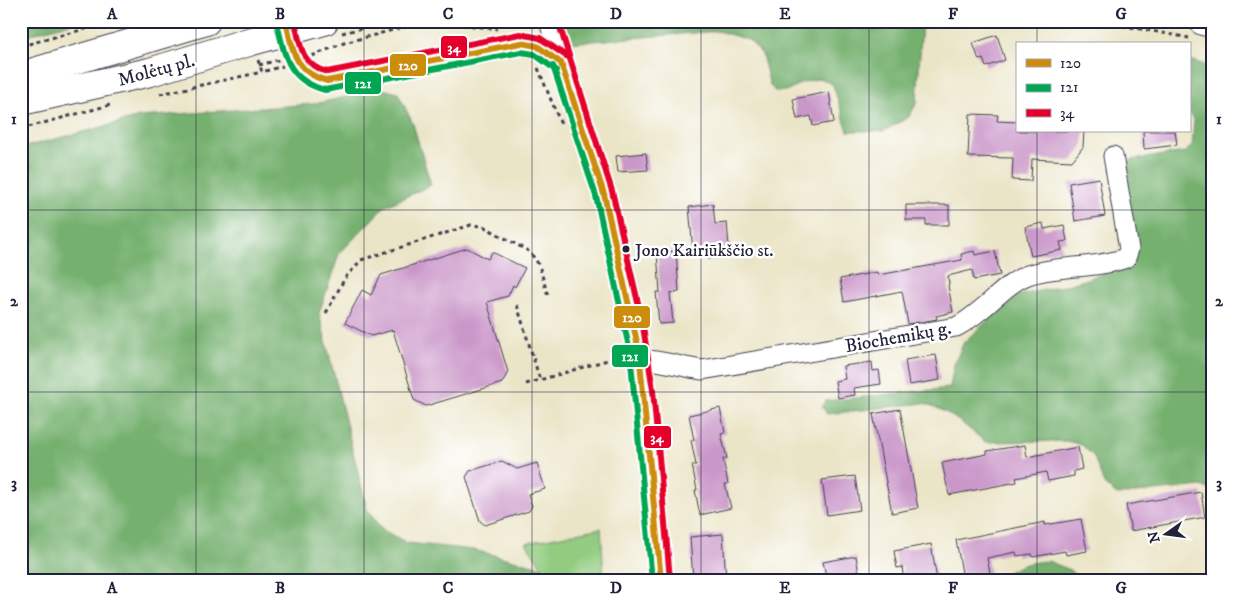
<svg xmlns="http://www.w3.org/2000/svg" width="1233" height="601" font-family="'IM FELL DW Pica',serif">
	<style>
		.green { fill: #92cc80; stroke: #5a775e }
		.forest { fill: #75b06e; stroke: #4c6954 }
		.building { fill: #ca97c9 }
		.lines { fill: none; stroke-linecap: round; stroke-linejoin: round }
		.minor-casing { stroke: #403f50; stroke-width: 21 }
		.highway-casing { stroke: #403f50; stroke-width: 30 }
		.path { stroke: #403f50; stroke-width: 3; stroke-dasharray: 4 4; stroke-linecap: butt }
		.minor { stroke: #fff; stroke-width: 19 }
		.highway { stroke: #fff; stroke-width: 28 }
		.bus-1-casing { stroke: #fff; stroke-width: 10 }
		.bus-2-casing { stroke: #fff; stroke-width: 10 }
		.bus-3-casing { stroke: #fff; stroke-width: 10 }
		.bus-1 { stroke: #cc8c0c; stroke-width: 6 }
		.bus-2 { stroke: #00a651; stroke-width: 6 }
		.bus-3 { stroke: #e4002b; stroke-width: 6 }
		.grid { fill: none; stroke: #22223b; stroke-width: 1; stroke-opacity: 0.55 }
		.bus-dot { fill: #22223b; stroke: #fff; stroke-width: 2 }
		.labels { text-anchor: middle; stroke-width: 5; stroke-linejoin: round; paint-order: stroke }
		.bus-label { font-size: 18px; fill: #22223b; stroke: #fff; text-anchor: start }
		.street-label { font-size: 19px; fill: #22223b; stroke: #fff }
		.line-badge { stroke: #fff; stroke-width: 2 }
		.badge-label { font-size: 14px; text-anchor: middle; font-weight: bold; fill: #fff }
		.neatline { fill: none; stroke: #22223b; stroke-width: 2 }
		.grid-label { font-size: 16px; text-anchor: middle; font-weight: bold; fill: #22223b }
	</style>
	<rect width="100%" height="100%" fill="#fff"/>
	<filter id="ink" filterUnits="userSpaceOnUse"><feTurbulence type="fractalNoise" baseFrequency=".02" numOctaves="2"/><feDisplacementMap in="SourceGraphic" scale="10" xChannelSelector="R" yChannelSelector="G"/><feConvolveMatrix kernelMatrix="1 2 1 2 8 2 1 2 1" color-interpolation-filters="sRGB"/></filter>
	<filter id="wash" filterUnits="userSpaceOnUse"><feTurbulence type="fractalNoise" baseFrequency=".0096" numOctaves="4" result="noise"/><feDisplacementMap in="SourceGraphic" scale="20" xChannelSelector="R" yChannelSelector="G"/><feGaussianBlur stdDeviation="1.12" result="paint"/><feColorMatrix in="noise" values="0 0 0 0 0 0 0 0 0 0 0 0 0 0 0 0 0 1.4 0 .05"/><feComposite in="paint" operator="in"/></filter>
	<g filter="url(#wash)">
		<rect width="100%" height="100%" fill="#ebe5c8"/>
		<polygon class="green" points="601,528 604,580 551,580 526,543"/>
		<g class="forest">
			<polygon points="21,21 78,21 21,37"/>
			<polygon points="559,21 922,21 917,102 909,117 884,131 848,131 833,85 821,78 800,83 790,90 776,92 770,86 762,54 749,40 718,31 568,43"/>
			<path d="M1189,60L1212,67V493L1211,490L1201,486L1117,495L1104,484L1094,457L1082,445L1067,441L985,442C965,425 948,410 923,403L827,414L822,407L825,401L950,388L954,364L964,342L1015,296L1068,285L1126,266L1121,170L1131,160L1185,152L1192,146L1194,121L1189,114Z"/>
			<polygon points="382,89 398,93 413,124 431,185 384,207 339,254 319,313 367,509 381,529 407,543 474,550 541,567 550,580 21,580 21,148 140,117 314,104"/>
			<path d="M1048,561L1070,570L1079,580H998C1013,566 1028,562 1048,561Z"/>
		</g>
		<g id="blocks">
			<g class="building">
				<polygon points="997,35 1005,60 986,67 983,59 979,60 973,43"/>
				<polygon points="829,92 834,122 813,126 811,116 797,119 793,99"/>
				<polygon points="970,114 998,115 997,121 1017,122 1017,131 1084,131 1083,147 1072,161 1032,159 1031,181 1012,180 1013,158 968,157"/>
				<polygon points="1143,131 1175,131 1177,145 1144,149"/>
				<polygon points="646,153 648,170 618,172 616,156"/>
				<polygon points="1099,178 1105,216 1075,221 1069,183"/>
				<polygon points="713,204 715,224 727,223 730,257 708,259 707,250 693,251 689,207"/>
				<polygon points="906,205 949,205 949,225 926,225 926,220 906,220"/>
				<polygon points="1043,223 1044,229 1064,225 1067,241 1060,242 1062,250 1031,256 1025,227"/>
				<polygon points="467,248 488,259 492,252 525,268 515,287 513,285 508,296 487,302 508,372 502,383 426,406 414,400 393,330 371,336 345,323 362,290 371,295 381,275"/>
				<polygon points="676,251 679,292 670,293 673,323 659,324 656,292 660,292 657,253"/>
				<polygon points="974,251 975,255 995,251 1000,275 974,280 972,270 948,276 949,284 948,285 953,312 936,316 937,319 908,324 902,291 844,302 840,279 877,272 878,275 962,260 961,254"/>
				<polygon points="936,355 940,380 909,385 905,360"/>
				<polygon points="872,362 873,371 879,370 881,384 854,388 855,395 838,398 835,381 845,379 843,366"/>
				<polygon points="720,408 725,433 721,434 727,458 723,459 728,484 725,484 731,508 700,515 695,490 697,490 692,465 696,465 691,440 694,440 689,415"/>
				<polygon points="900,409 918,508 892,513 873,414"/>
				<polygon points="1025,445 1027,457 1078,447 1082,469 1074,471 1074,476 1048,481 1046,472 1016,478 1017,482 949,495 942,463 987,454 987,451"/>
				<polygon points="502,461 517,469 537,463 545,489 528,494 532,506 529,511 485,525 480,521 466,477 470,471"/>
				<polygon points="855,476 860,510 827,515 822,480"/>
				<polygon points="1201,492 1205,517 1131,531 1126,505"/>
				<polygon points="1081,519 1087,551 1066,555 1065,551 1033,557 1032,554 1017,556 1016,552 987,558 990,573 963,578 956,540 1045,522 1045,525"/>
				<polygon points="723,534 726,580 693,580 690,537"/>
				<polygon points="931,544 937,580 904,580 902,567 897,568 894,551"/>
				<polygon points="856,556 860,580 827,580 823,562"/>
			</g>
		</g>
	</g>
	<g filter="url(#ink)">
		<use href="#blocks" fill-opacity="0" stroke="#403f50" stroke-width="1"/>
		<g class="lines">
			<g class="minor-casing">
				<g id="minor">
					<path d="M286,21C293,50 293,75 327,81L521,43L537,46L561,63"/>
					<polyline points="549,21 561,63 604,194 633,322 644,391 661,580"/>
					<path d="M640,359C661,360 681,367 702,370L956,327C983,314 1007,280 1031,274C1062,265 1095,269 1126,258L1129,249L1113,156"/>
				</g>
			</g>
			<g class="highway-casing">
				<g id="highway">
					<polyline points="1203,21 1212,23"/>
					<polyline points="21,76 206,21"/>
					<polyline points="21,101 150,72 252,41 324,21"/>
				</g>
			</g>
			<g class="path">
				<polyline points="449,21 450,23 497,29"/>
				<polyline points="1099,21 1189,38"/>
				<polyline points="342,33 392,21"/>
				<polyline points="21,46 115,21"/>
				<polyline points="312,56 344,43 427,21"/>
				<polyline points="258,60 262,72 283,66"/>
				<polyline points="259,65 279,60"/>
				<polyline points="538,68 562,127"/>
				<polyline points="160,94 262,72"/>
				<polyline points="21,129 110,105"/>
				<polyline points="517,305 540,380"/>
				<polyline points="326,313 345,278 361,260 471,225 483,226 530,252 539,265 548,296"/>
				<polyline points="526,384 621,356"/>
			</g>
			<use href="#minor" class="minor"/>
			<use href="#highway" class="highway"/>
			<g class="bus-1-casing">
				<g id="bus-1">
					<path d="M286,21C293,51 294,72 327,81L521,43L537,46L561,63"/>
					<polyline points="561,63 604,194 639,351 661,580"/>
				</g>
			</g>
			<g class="bus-2-casing">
				<g id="bus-2">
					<path d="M277,23C285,57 288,80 325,90L521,52L534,54L556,70"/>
					<polyline points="553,66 596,196 630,352 652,580"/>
				</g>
			</g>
			<g class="bus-3-casing">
				<g id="bus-3">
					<path d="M295,21C300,45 301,65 327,72L520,34L540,38L566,56"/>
					<polyline points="558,21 612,191 642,320 653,390 670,579"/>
				</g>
			</g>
			<use href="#bus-1" class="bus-1"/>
			<use href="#bus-2" class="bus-2"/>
			<use href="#bus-3" class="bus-3"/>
		</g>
	</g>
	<path class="grid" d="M196,21V580M364,21V580M532,21V580M701,21V580M869,21V580M1037,21V44M1037,131V580M21,210H1212M21,392H1212"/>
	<circle class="bus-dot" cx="626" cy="249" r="4.5"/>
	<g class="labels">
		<g class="bus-label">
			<text x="635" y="256">Jono Kairiūkščio st.</text>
		</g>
		<g class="street-label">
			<text transform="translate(156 69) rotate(-15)" y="7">Molėtų pl.</text>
			<text transform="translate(898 336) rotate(-10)" y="7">Biochemikų g.</text>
		</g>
	</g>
	<g class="line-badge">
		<rect x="440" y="35" width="28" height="24" rx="5" fill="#e4002b"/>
		<rect x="389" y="53" width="38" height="24" rx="5" fill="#cc8c0c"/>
		<rect x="344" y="71" width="38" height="24" rx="5" fill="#00a651"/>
		<rect x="613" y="305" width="38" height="24" rx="5" fill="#cc8c0c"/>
		<rect x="611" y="344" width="38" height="24" rx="5" fill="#00a651"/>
		<rect x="643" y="425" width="29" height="24" rx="5" fill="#e4002b"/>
	</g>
	<g class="badge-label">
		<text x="454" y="52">34</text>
		<text x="408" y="70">120</text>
		<text x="363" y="88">121</text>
		<text x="632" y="322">120</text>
		<text x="630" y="361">121</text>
		<text x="657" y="442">34</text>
	</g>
	<rect width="1233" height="601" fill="none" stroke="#fff" stroke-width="55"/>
	<rect x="1016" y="42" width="175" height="90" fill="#ffffff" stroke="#a7a7b1"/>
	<rect x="1026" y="59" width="25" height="8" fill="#cc8c0c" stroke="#a7a7b1"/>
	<text x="1060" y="68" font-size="15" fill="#22223b">120</text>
	<rect x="1026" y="84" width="25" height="8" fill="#00a651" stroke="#a7a7b1"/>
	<text x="1060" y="92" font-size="15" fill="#22223b">121</text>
	<rect x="1026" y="109" width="25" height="8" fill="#e4002b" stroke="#a7a7b1"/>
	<text x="1060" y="118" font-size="15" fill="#22223b">34</text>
	<g transform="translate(1166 534) rotate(256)" stroke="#ffffff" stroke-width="4" paint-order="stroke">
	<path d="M0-4L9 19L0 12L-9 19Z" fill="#22223b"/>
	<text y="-8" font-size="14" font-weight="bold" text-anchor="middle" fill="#22223b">N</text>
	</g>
	<rect x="28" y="28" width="1178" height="546" class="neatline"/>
	<g class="grid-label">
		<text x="112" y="19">A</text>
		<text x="280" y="19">B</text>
		<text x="448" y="19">C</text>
		<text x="616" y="19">D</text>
		<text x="785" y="19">E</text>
		<text x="953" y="19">F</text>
		<text x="1121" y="19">G</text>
		<text x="14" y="124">1</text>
		<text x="1219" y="124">1</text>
		<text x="14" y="306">2</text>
		<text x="1219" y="306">2</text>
		<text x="14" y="488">3</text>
		<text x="1219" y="488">3</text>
		<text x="112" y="593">A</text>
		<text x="280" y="593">B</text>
		<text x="448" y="593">C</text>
		<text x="616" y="593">D</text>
		<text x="785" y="593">E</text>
		<text x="953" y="593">F</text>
		<text x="1121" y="593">G</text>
	</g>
</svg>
